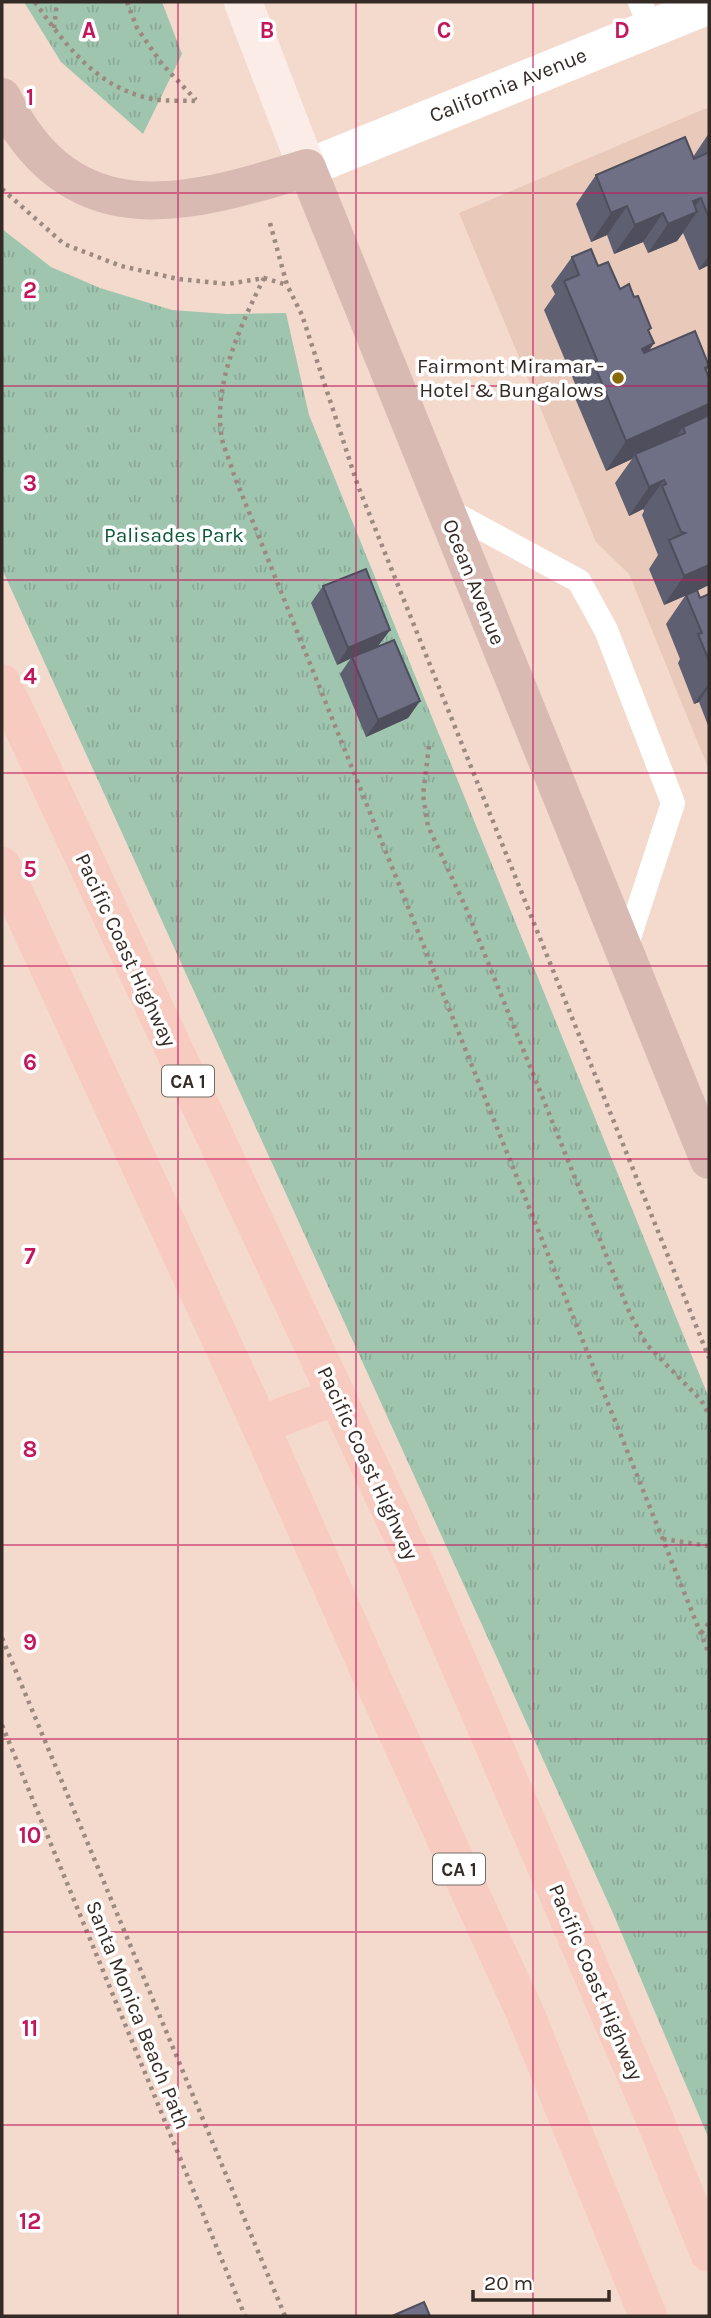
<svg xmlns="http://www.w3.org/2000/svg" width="711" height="2318" font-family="Karla,sans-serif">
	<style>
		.built { fill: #e9caba }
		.park { fill: url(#park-tufts) }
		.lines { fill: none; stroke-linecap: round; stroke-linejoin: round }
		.path { stroke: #9c8980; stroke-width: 4.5; stroke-dasharray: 3.5 5; stroke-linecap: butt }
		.service { stroke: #fff; stroke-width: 24 }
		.minor { stroke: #fff; stroke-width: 38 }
		.secondary { stroke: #fcece8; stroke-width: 38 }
		.primary { stroke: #d8bab3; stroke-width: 38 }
		.trunk { stroke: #f8cbc0; stroke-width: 38 }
		.wall { fill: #5f5f72 }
		.shaded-wall { fill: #4e4e5d }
		.building { fill: #6f6f85; stroke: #4e4e5d; stroke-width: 2 }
		.grid { fill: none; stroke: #c2185b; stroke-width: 2; stroke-opacity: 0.55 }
		.poi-dot { fill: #8a6908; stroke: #fff; stroke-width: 2.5 }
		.labels { text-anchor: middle; stroke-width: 7; stroke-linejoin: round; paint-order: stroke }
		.shield { fill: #fff; stroke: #726b67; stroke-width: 2 }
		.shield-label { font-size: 19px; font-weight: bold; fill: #352b26 }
		.street-label { font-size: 21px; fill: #352b26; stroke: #fff }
		.poi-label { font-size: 21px; fill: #352b26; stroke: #fff; text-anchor: end }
		.park-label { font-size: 21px; fill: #0b5838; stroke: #fff }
		.grid-label { font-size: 23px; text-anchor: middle; font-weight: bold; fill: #c2185b; stroke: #fff; stroke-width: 7; stroke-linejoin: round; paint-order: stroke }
	</style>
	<defs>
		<pattern id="park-tufts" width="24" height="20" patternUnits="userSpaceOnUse" patternTransform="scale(1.75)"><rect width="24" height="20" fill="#9fc5ae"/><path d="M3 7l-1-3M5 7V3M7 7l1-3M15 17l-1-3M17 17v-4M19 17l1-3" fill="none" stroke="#8aa996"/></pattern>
	</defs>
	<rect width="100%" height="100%" fill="#f4dacd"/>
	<polygon class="built" points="709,107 709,770 629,574 596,542 459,213"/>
	<g class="park">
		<polygon points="24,2 162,2 182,54 143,134 61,62"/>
		<polygon points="2,229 51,267 100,288 172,310 227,314 286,313 309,415 709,1398 709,2139 612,1911 2,569"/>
	</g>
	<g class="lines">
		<g class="path">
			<path d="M35,2C64,43 95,86 148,98C163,102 181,100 196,101"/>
			<polyline points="127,2 137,28 162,64 196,100"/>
			<polyline points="54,28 57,2"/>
			<polyline points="2,189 64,244 121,266 178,279 228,284 264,278 287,285"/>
			<polyline points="270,223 287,285 302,315 358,486 709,1358"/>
			<path d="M264,278C241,324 212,386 222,439C225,451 231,464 234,475L709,1654"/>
			<polyline points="429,746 423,795 428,826 466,908 630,1314 647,1345 701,1400 709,1415"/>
			<polyline points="663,1539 709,1546"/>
			<polyline points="701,1633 709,1623"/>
			<polyline points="2,1638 285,2316"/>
			<polyline points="2,1725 245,2316"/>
		</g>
		<g class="service">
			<polyline points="640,2 651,28"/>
			<polyline points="444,508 579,581 606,630 673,803 624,953"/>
		</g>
		<polyline class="minor" points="307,168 709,5"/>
		<polyline class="secondary" points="243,2 307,168"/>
		<path class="primary" d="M2,97C71,238 185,206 307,168L709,1160"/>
		<g class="trunk">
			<polyline points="2,683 418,1569 653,2115 709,2253"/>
			<polyline points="2,866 260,1425 380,1695 526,2015 648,2316"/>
			<polyline points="260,1425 337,1396"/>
		</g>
	</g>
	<g class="wall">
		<polygon points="709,133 709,265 699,270 683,233 677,241 648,253 643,242 614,254 607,235 591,242 576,204 596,175 693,157"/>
		<polygon points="572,257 598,266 620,289 649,331 654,343 649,351 709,367 706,371 709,378 709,414 708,416 709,415 709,585 697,591 700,598 709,593 709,728 699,702 694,704 678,663 680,659 666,624 685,596 664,605 649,569 658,555 642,515 644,511 643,509 629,516 615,483 632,459 606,471 572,391 576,386 544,310 555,294 551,286"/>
		<polygon points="323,586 390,630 378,646 420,701 408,718 366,737 340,674 351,658 337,665 311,603"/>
	</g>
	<g class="shaded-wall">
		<polygon points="701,198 688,216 697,212 677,241 648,253 668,224 693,201"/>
		<polygon points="627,206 607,235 591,242 611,213"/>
		<polygon points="663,213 643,242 614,254 635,225"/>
		<polygon points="709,255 709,265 699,270"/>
		<polygon points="654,343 634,373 642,349"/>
		<polygon points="709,404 709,414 699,429 685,433 683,427 673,441 635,454 632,459 606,471 626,441"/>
		<polygon points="664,480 643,509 629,516 649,487"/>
		<polygon points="709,565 709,585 664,605 684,576"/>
		<polygon points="390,630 378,646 337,665 348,648"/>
		<polygon points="709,683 709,687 699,702 694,704"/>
		<polygon points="420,701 408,718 366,737 378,720"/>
	</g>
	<g class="building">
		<polygon points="685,137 694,159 709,152 709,218 701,198 693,201 697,212 668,224 663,213 635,225 627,206 611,213 596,175"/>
		<polygon points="591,249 598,266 608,262 620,289 629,284 634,297 638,296 651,328 648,330 654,343 642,349 644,353 695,331 709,366 705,368 709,378 709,404 626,441 593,362 597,360 564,281 579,275 572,257"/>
		<polygon points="709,415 709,565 684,576 669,540 685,533 681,532 662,486 666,484 664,480 649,487 635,454 685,433 683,427"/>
		<polygon points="366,569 390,630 348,648 323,586"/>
		<polygon points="697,590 700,598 709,594 709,661 698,634 702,633 686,595"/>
		<polygon points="394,640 420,701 378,720 352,657"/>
		<polygon points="424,2302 430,2316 392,2316"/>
	</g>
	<path class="grid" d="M178,2V2316M356,2V2316M533,2V2316M2,193H709M2,386H709M2,580H709M2,773H709M2,966H709M2,1159H709M2,1352H709M2,1545H709M2,1739H709M2,1932H709M2,2125H709"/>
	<circle class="poi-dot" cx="618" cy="378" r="7"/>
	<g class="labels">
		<g class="shield">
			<rect x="162" y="1065.5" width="52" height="31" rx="5"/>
			<rect x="433" y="1853.5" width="52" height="31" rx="5"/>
		</g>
		<g class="shield-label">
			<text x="188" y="1088">CA 1</text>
			<text x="459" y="1876">CA 1</text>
		</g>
		<g class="street-label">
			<text transform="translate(508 85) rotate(-22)" y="7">California Avenue</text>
			<text transform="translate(474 582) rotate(68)" y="7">Ocean Avenue</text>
			<text transform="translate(126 950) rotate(65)" y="7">Pacific Coast Highway</text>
			<text transform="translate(368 1463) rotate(65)" y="7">Pacific Coast Highway</text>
			<text transform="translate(596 1982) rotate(67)" y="7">Pacific Coast Highway</text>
			<text transform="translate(138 2015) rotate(68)" y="7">Santa Monica Beach Path</text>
		</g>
		<g class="poi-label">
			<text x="604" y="373">Fairmont Miramar -<tspan x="604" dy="24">Hotel &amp; Bungalows</tspan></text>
		</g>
		<g class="park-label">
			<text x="174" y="542">Palisades Park</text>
		</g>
	</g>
	<g class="grid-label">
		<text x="89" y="38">A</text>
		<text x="267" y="38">B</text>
		<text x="444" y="38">C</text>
		<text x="622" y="38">D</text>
		<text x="30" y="105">1</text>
		<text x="30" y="298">2</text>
		<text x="30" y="491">3</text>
		<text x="30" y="684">4</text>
		<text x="30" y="877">5</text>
		<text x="30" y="1070">6</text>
		<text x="30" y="1264">7</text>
		<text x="30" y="1457">8</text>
		<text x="30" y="1650">9</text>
		<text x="30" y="1843">10</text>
		<text x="30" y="2036">11</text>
		<text x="30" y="2229">12</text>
	</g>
	<rect width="711" height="2318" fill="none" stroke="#352b26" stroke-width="7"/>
	<path d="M473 2290v10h136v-10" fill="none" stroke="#352b26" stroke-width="3.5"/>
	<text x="484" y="2290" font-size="21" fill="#352b26" stroke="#ffffff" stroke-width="5" paint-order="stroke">20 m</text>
</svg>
